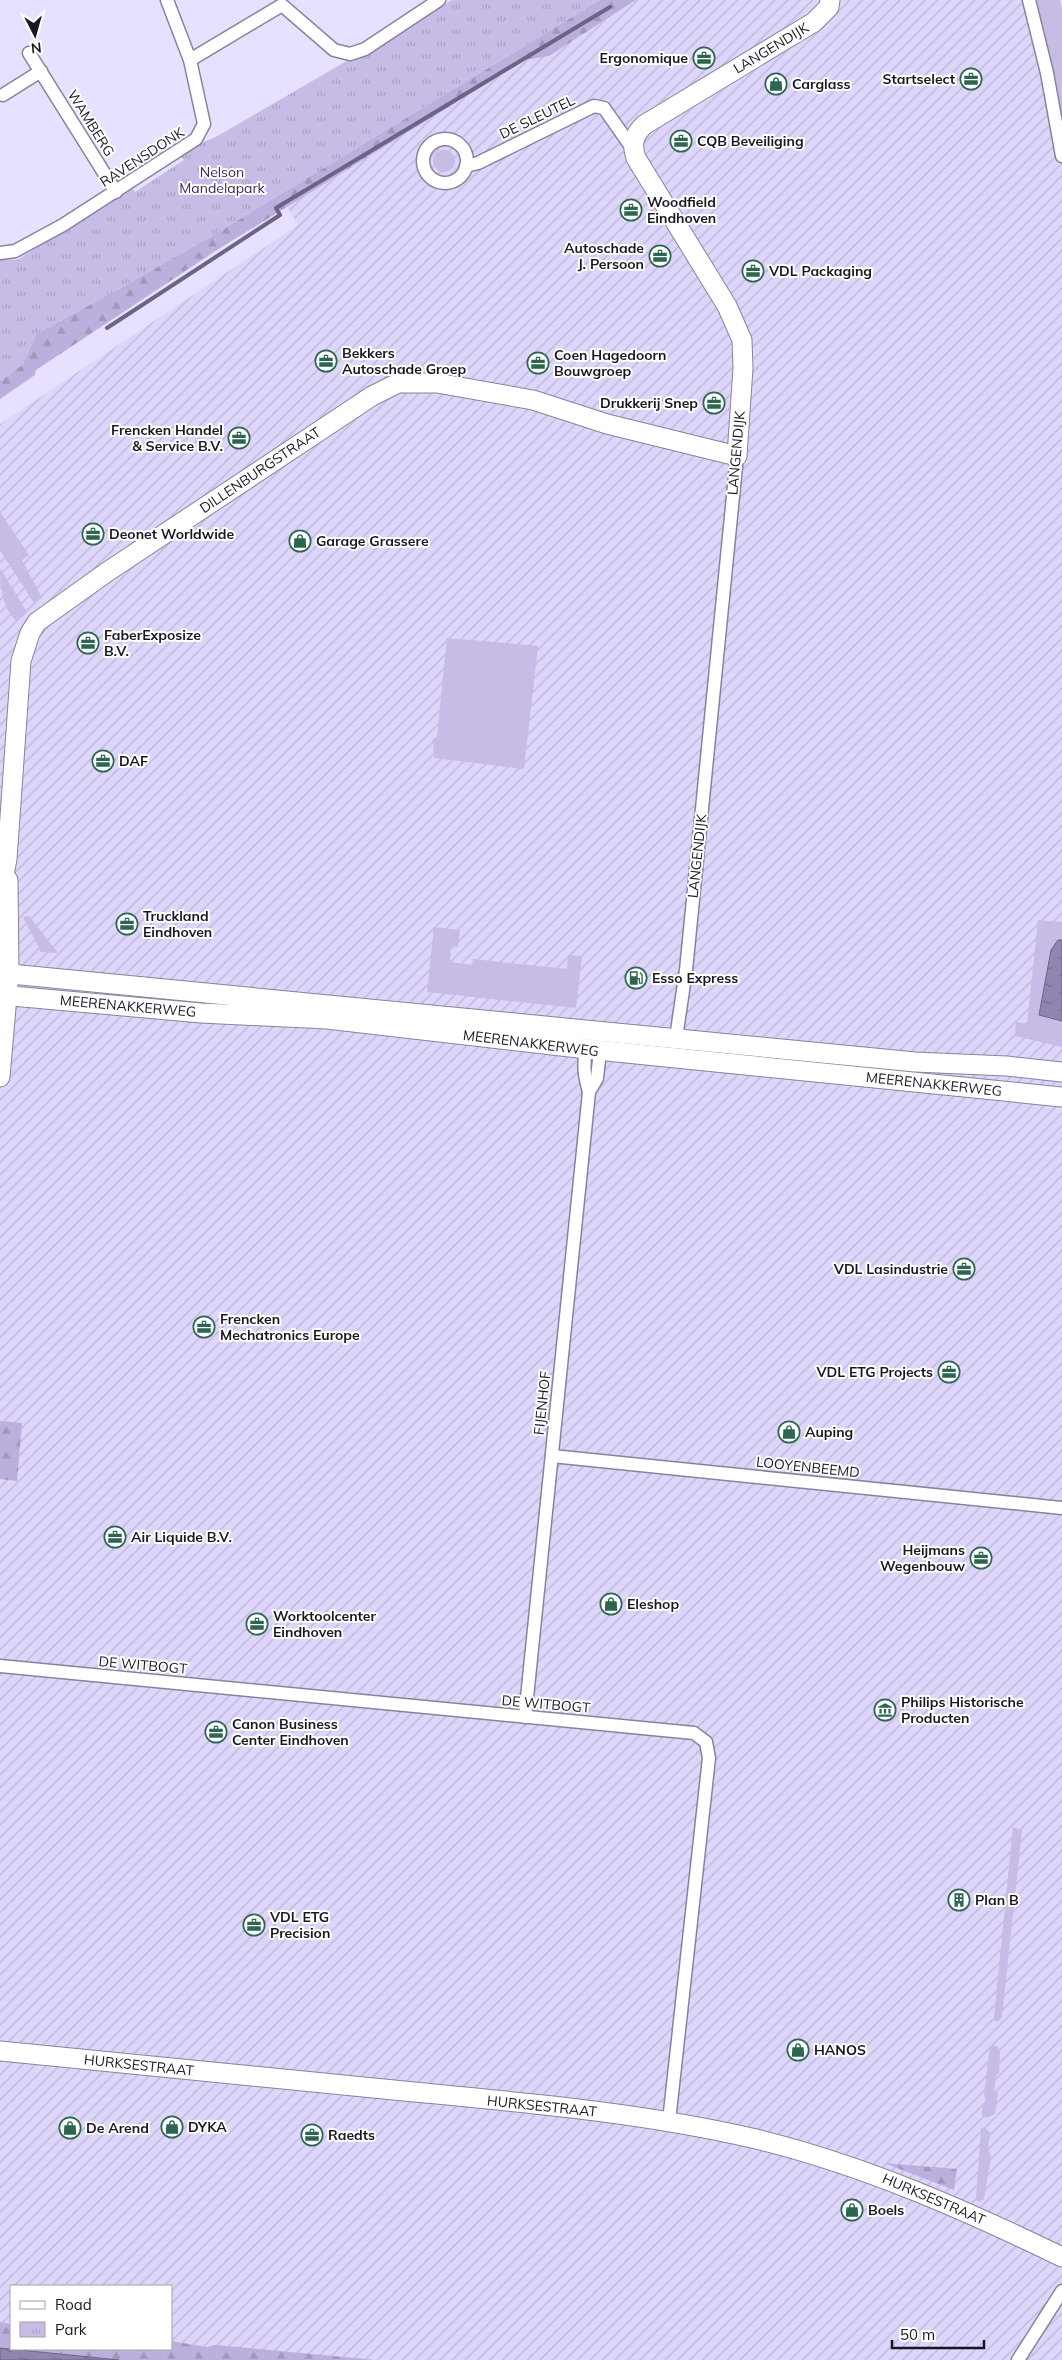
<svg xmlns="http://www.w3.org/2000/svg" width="1062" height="2360" font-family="Mulish,sans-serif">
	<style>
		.industrial { fill: url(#industrial-furrows); fill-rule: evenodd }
		.grass { fill: #c6bce5 }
		.forest { fill: url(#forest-firs) }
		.park { fill: url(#park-tufts) }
		.water { fill: url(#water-ripples); stroke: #6d6485 }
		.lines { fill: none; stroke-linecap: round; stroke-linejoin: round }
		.stream { stroke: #6d6485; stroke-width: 4 }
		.street-casing { stroke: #89829e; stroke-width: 15 }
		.secondary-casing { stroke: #89829e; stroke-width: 21 }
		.street { stroke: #fff; stroke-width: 12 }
		.secondary { stroke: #fff; stroke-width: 19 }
		.labels { text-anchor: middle; stroke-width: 4; stroke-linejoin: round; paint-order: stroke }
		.street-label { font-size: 14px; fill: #1a1722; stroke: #fff }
		.poi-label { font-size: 14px; font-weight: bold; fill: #1a1722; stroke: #fff; text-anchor: start }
		.park-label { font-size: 14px; fill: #39275e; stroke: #fff }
	</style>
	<defs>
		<pattern id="industrial-furrows" width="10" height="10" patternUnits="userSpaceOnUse" patternTransform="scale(1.25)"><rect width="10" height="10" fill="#ddd5fa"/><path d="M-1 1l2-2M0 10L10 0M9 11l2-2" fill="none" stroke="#bdb6d6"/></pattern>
		<pattern id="forest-firs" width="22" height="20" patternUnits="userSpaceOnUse" patternTransform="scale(1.25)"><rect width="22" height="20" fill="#bbb0dd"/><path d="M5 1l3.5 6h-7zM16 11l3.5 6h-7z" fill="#a097bd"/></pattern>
		<pattern id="park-tufts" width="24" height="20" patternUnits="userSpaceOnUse" patternTransform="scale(1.25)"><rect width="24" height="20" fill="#c6bce5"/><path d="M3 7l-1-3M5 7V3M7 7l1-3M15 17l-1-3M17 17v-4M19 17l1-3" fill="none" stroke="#aaa1c4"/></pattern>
		<pattern id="water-ripples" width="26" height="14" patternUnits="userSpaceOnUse" patternTransform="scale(1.25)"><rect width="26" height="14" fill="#9085b0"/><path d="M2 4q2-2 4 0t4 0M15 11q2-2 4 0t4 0" fill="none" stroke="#756c8f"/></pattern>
	</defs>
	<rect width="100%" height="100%" fill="#e7e1ff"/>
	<path class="industrial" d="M636,0H1042L1062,101V2360H0V424L298,225L287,207L525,60L549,56ZM11,2286H171V2349H11Z"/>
	<g class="grass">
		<polygon points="1034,0 1060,0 1062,9 1062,124 1045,34"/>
		<circle cx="444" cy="161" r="11"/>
		<polygon points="0,512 29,555 22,560 42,598 34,603 0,550"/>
		<path d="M0,568L27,612L17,621C2,609 0,586 0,568Z"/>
		<polygon points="447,638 538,646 524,769 434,758 433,739 437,737"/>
		<polygon points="29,916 58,953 41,952 23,917"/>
		<polygon points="1038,920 1062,922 1062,1047 1015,1036 1016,1022 1027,1024"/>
		<polygon points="434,927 460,930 458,947 451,946 450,962 472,965 473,959 567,969 568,955 582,956 576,1008 427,992"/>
		<polygon points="1013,1827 1022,1830 1002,2017 998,2022 995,2021 994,2016"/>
		<polygon points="995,2045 1000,2050 999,2074 996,2075 994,2090 998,2093 995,2114 986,2118 982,2115 982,2106 986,2102 984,2094 990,2047"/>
		<polygon points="985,2127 990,2133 988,2148 991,2156 984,2199 979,2202 976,2199 981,2128"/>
	</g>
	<g class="forest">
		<polygon points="600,0 636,0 549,56 525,60 217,250 36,370 35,375 0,399 0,381 23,364 36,334 119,289 220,231"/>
		<polygon points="0,1421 22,1423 17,1481 0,1479"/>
		<polygon points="884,2163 957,2169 954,2190"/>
		<polygon points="0,2322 11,2324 11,2349 171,2349 171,2341 207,2347 216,2345 375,2360 119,2360 0,2348"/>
	</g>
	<polygon class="park" points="452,0 600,0 220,231 119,289 36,334 23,364 0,381 0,257 9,260 19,259 132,188 135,192 184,160 181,156 200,143 214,138"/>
	<g class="water">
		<polygon points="1058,940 1062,940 1062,1021 1039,1015 1051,950"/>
		<polygon points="0,2348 119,2360 0,2360"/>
	</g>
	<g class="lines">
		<polyline class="stream" points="107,328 280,215 276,208 610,7"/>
		<g class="street-casing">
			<g id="street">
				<polyline points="1029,0 1047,73 1062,156"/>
				<polyline points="29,53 116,192"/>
				<polyline points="190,60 282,5 334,50 350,54 365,49 439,0"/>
				<polyline points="3,95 41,71"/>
				<circle cx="445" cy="161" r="22"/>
				<polyline points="466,166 478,163 594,106 604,108 632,148"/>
				<polyline points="0,253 15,251 63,225 196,139 204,124 190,60 167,0"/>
				<polyline points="676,1038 686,970 737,456"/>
				<path d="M587,1049C582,1064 585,1078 589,1092"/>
				<polyline points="552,1456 1062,1508"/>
				<polyline points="0,1666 694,1733 706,1742 709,1758 669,2121"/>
				<polyline points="525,1717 589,1092 597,1078 600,1051"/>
				<polyline points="1018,2360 1062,2291"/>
			</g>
		</g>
		<g class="secondary-casing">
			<g id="secondary">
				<path d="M0,896L7,859L21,661L30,633L37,622L107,572L372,396L398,383H437L533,400L607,424L737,456L743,368L742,340L727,306L636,158C631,144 634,135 644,125L814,22L829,7L830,0"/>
				<polyline points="0,973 915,1062 1007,1066 1062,1072"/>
				<polyline points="0,995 201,1013 327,1019 587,1049 1062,1097"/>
				<polyline points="0,1077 9,973 8,880"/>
				<path d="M0,2051C138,2065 276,2078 414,2092C529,2103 644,2113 756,2139C863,2165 963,2209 1062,2257"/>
			</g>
		</g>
		<use href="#street" class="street"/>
		<use href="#secondary" class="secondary"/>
	</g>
	<defs>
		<g id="office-ring" transform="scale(1.125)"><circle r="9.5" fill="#fff" stroke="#2c6650" stroke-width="1.5"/><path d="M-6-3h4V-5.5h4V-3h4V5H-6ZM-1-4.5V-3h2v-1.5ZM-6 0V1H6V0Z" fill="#2c6650"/></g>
		<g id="shop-ring" transform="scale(1.125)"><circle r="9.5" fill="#fff" stroke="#2c6650" stroke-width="1.5"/><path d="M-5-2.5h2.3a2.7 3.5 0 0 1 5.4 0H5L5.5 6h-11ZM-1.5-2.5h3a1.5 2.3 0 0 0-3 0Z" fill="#2c6650"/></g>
		<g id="fuel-ring" transform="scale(1.125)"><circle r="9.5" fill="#fff" stroke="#2c6650" stroke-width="1.5"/><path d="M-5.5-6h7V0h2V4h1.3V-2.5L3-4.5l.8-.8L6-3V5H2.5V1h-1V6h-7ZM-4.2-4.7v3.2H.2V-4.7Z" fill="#2c6650"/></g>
		<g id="museum-ring" transform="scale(1.125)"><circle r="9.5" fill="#fff" stroke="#2c6650" stroke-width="1.5"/><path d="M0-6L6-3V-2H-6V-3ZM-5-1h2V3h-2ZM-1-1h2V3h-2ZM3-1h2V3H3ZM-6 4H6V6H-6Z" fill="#2c6650"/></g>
		<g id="building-ring" transform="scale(1.125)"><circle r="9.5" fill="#fff" stroke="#2c6650" stroke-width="1.5"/><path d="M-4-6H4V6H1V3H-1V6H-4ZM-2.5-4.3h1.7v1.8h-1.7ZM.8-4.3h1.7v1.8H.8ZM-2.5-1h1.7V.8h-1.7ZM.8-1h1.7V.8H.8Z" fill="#2c6650"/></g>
	</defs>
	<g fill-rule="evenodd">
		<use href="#office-ring" x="704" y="58"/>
		<use href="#office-ring" x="971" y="79"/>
		<use href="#shop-ring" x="776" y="84"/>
		<use href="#office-ring" x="681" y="141"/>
		<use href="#office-ring" x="631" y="210"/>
		<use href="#office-ring" x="660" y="256"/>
		<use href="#office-ring" x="753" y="271"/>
		<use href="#office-ring" x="326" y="361"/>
		<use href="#office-ring" x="538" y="363"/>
		<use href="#office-ring" x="714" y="403"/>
		<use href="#office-ring" x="239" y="438"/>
		<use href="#office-ring" x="93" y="534"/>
		<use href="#shop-ring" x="300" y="541"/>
		<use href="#office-ring" x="88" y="643"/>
		<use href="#office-ring" x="103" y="761"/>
		<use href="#office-ring" x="127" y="924"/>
		<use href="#fuel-ring" x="636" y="978"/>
		<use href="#office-ring" x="964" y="1269"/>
		<use href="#office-ring" x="204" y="1327"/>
		<use href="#office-ring" x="949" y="1372"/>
		<use href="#shop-ring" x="789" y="1432"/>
		<use href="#office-ring" x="115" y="1537"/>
		<use href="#office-ring" x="981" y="1558"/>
		<use href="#shop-ring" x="611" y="1604"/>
		<use href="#office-ring" x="257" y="1624"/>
		<use href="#museum-ring" x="885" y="1710"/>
		<use href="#office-ring" x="216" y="1732"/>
		<use href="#building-ring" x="959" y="1900"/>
		<use href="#office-ring" x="254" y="1925"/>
		<use href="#shop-ring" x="798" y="2050"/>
		<use href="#shop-ring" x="172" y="2127"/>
		<use href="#shop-ring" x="70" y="2128"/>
		<use href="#office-ring" x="312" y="2135"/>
		<use href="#shop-ring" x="852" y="2210"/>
	</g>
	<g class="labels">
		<g class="street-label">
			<text transform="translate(771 48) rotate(-31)" y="5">LANGENDIJK</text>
			<text transform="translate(537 117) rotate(-26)" y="5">DE SLEUTEL</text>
			<text transform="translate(91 123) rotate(58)" y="5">WAMBERG</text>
			<text transform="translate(142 157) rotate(-33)" y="5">RAVENSDONK</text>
			<text transform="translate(736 453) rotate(-85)" y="5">LANGENDIJK</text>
			<text transform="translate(260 470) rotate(-34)" y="5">DILLENBURGSTRAAT</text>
			<text transform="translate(697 856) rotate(-84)" y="5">LANGENDIJK</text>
			<text transform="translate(128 1006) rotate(5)" y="5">MEERENAKKERWEG</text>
			<text transform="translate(531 1043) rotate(7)" y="5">MEERENAKKERWEG</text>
			<text transform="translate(934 1084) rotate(6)" y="5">MEERENAKKERWEG</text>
			<text transform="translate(542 1403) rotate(-84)" y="5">FIJENHOF</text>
			<text transform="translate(808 1467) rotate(6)" y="5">LOOYENBEEMD</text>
			<text transform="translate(143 1665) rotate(5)" y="5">DE WITBOGT</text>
			<text transform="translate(546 1704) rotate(5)" y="5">DE WITBOGT</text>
			<text transform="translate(139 2065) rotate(6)" y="5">HURKSESTRAAT</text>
			<text transform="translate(542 2106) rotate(6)" y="5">HURKSESTRAAT</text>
			<text transform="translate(934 2199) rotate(23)" y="5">HURKSESTRAAT</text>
		</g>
		<g class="poi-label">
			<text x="688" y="63" text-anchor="end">Ergonomique</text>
			<text x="955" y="84" text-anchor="end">Startselect</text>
			<text x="792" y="89">Carglass</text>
			<text x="697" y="146">CQB Beveiliging</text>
			<text x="647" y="207">Woodfield<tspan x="647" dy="16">Eindhoven</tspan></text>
			<text x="644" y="253" text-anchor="end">Autoschade<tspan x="644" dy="16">J. Persoon</tspan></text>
			<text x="769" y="276">VDL Packaging</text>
			<text x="342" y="358">Bekkers<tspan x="342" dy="16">Autoschade Groep</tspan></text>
			<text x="554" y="360">Coen Hagedoorn<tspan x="554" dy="16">Bouwgroep</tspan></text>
			<text x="698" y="408" text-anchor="end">Drukkerij Snep</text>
			<text x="223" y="435" text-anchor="end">Frencken Handel<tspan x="223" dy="16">&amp; Service B.V.</tspan></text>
			<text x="109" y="539">Deonet Worldwide</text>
			<text x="316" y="546">Garage Grassere</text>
			<text x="104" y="640">FaberExposize<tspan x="104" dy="16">B.V.</tspan></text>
			<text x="119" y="766">DAF</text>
			<text x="143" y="921">Truckland<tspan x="143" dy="16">Eindhoven</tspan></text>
			<text x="652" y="983">Esso Express</text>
			<text x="948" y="1274" text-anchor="end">VDL Lasindustrie</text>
			<text x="220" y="1324">Frencken<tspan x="220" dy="16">Mechatronics Europe</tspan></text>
			<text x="933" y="1377" text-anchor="end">VDL ETG Projects</text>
			<text x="805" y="1437">Auping</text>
			<text x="131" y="1542">Air Liquide B.V.</text>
			<text x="965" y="1555" text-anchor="end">Heijmans<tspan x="965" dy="16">Wegenbouw</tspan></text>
			<text x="627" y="1609">Eleshop</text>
			<text x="273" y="1621">Worktoolcenter<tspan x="273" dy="16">Eindhoven</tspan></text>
			<text x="901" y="1707">Philips Historische<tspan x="901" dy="16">Producten</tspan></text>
			<text x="232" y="1729">Canon Business<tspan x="232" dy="16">Center Eindhoven</tspan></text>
			<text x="975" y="1905">Plan B</text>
			<text x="270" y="1922">VDL ETG<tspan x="270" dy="16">Precision</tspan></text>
			<text x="814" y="2055">HANOS</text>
			<text x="188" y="2132">DYKA</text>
			<text x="86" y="2133">De Arend</text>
			<text x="328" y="2140">Raedts</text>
			<text x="868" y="2215">Boels</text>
		</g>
		<g class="park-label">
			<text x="222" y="177">Nelson<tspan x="222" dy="16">Mandelapark</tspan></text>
		</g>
	</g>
	<rect x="10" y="2285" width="162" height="65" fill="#ffffff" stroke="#a3a2a7"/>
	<rect x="20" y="2301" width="25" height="8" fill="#ffffff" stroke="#a3a2a7"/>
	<text x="55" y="2310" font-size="15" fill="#1a1722">Road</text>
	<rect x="20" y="2322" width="25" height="15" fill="url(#park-tufts)" stroke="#a3a2a7"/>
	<text x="55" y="2335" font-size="15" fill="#1a1722">Park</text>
	<g transform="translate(35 35) rotate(174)" stroke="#ffffff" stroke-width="4" paint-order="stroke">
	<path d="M0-4L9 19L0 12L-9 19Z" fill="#1a1722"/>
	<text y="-8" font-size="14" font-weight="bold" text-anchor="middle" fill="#1a1722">N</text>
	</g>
	<path d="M892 2340v8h92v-8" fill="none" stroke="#1a1722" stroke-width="2.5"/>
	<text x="900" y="2340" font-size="15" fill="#1a1722" stroke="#ffffff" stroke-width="4" paint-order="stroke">50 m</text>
</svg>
